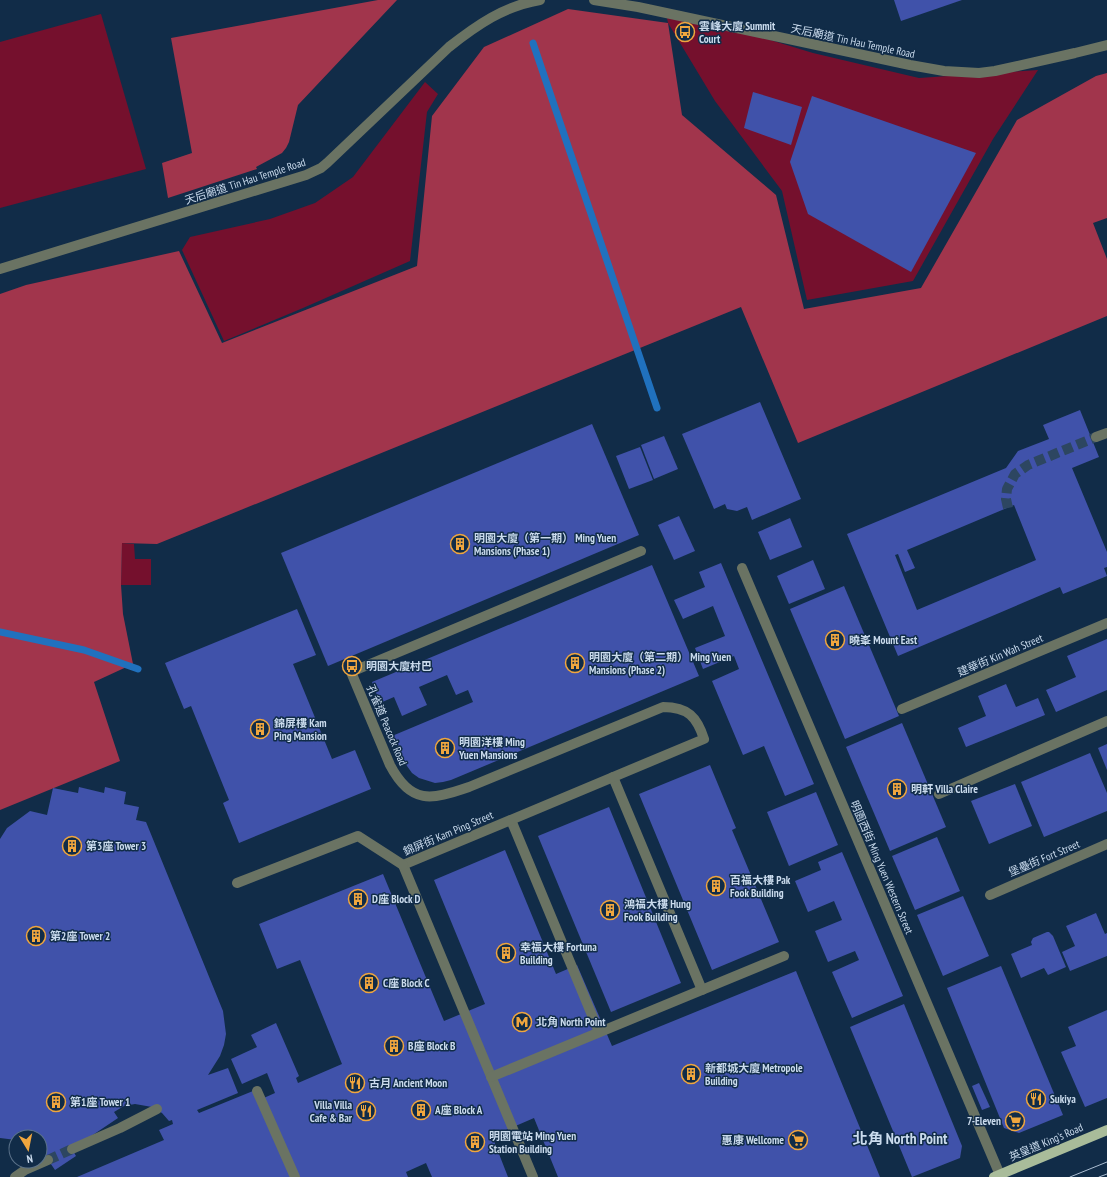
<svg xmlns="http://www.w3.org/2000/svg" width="1107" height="1177" font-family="'PT Sans Narrow','Noto Sans TC',sans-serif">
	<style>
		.green { fill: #75102d }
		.forest { fill: #a1354c }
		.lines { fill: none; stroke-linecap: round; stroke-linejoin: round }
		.stream { stroke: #2071be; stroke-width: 7 }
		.building { fill: #4052aa; fill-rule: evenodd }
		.minor-tunnel { stroke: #2d4661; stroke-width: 10; stroke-dasharray: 10 5; stroke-linecap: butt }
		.minor { stroke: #6a7363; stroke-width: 10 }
		.major { stroke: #a9bc9a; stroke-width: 10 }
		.tram { stroke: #acbed2; stroke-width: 1 }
		.labels { text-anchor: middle; stroke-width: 3; stroke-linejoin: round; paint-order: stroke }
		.poi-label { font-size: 11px; font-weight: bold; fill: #cadbed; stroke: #112c48; text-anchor: start }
		.street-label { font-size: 11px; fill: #cadbed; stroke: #112c48 }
		.district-label { font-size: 15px; font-weight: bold; fill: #cadbed; stroke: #112c48 }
	</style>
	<rect width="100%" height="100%" fill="#112c48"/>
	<g class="green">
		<polygon points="665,8 813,53 919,78 1038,70 993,139 913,281 807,300 782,191 715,101 668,23"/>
		<polygon points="101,14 146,169 0,208 0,42"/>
		<polygon points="425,82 438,94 427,112 410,261 303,308 224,341 182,250 190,237 270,219 315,203 353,177"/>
		<polygon points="122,543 134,544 135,559 151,559 151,585 121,585"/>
	</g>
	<g class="forest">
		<polygon points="378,0 397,0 298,105 289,142 286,148 282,153 256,167 257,169 168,198 162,163 192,153 171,38"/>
		<polygon points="568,9 668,23 682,115 776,195 804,309 921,288 1017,120 1096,76 1107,73 1107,218 1093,223 1107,259 1107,316 798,443 741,307 157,544 122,543 121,585 123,614 133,664 94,682 120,761 0,810 0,294 26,285 179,251 222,343 417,266 432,116 484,47"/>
	</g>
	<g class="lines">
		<g class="stream">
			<polyline points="533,43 657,408"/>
			<polyline points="0,632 84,650 138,669"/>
		</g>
	</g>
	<g class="building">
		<polygon points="894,0 962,0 901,21"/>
		<polygon points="753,92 802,107 791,145 744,128"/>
		<polygon points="812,96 976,153 911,272 808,214 790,162"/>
		<polygon points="760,402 801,499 752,520 747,507 737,511 727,509 725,504 714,509 682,434"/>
		<path d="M1080,410L1099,457L1072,468L1107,552V567L1104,568L1107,576L1063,594L1060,587L898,656L847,534L1006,468L1018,451L1049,439L1043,425ZM1014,505L1036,560L917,610L895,555L898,554L905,572L915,568L907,550Z"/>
		<polygon points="592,424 639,535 328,666 281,553"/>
		<polygon points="664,436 678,469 654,479 641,445"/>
		<polygon points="640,447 653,480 629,489 616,456"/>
		<polygon points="679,516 695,551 674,560 658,525"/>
		<polygon points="790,518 802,547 770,560 758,532"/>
		<polygon points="813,560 825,589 789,604 777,576"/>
		<polygon points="721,563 814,784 785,796 764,746 743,755 712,681 739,669 734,656 703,669 695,648 725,636 713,606 683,619 674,600 705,587 699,572"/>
		<polygon points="652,565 699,676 451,780 443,782 435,783 419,778 412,773 407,766 392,736 473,702 468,690 456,695 447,675 419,687 427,705 402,716 394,697 380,703 372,682"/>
		<polygon points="844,586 899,716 845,739 790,609"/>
		<polygon points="297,609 316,655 293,664 332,759 355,750 371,789 239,843 223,803 229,800 191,706 184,709 165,663"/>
		<polygon points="1107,639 1107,690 1056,712 1046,690 1076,677 1067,656"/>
		<polygon points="1006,684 1016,707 1038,698 1045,715 966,747 958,728 986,716 978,696"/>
		<polygon points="902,723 946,827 890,851 846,747"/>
		<polygon points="1107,744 1107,770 1098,748"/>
		<polygon points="1090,753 1107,793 1107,811 1044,837 1021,782"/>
		<polygon points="710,765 736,828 732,830 779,942 712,970 639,794"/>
		<polygon points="1015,784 1032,826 989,844 971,801"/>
		<polygon points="79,787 104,793 105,787 126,792 124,804 139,807 136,820 146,822 223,1011 226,1034 224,1045 220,1056 208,1075 228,1068 238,1093 197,1110 199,1113 253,1091 257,1101 275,1093 267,1073 242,1084 231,1059 257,1047 251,1035 276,1023 299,1076 296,1078 298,1083 342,1064 300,960 277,969 259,924 383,874 444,1021 485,1004 434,880 505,850 556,974 577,965 612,1046 796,971 880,1177 558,1177 534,1118 492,1136 508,1177 432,1177 426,1163 406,1172 408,1177 77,1177 164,1140 159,1130 173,1124 172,1120 169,1121 162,1113 152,1107 135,1104 124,1106 114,1112 118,1118 72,1149 76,1156 55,1170 42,1151 40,1152 40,1137 16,1137 16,1140 0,1138 0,839 7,828 30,811 47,815 53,788 78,793"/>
		<polygon points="816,792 838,845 789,866 767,812"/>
		<polygon points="609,807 681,983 611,1012 538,836"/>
		<polygon points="937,837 960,891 915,910 892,856"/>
		<polygon points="842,852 903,996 852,1018 832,972 859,960 855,951 828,962 815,931 842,920 834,901 808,912 795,881 821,870 818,862"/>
		<polygon points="963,896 989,956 943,976 917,915"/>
		<polygon points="1096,913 1105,934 1107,933 1107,956 1070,971 1062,952 1075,946 1066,926"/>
		<polygon points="1047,932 1049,932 1053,936 1066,967 1048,975 1044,968 1021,978 1011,954 1032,945 1031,942 1033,938"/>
		<polygon points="1001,966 1063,1115 1019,1133 1004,1128 947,988"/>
		<polygon points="904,1004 962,1146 960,1158 912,1177 850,1027"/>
		<polygon points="1107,1010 1107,1098 1085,1107 1061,1052 1076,1046 1068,1027"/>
		<polygon points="979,1083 990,1107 982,1110 972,1086"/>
	</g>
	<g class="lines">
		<g class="minor-tunnel">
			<polyline points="1008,508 1006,499 1007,489 1015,474 1028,465 1096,437"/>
			<polyline points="48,1160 72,1149"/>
		</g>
		<g class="minor">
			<polyline points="594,0 638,7 910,65 944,71 979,73 995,71 1075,53 1107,45"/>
			<path d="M0,269L306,175L321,168L327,163L449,47C477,25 504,6 540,0"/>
			<polyline points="1096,437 1107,433"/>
			<polyline points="742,568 1000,1175"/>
			<polyline points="902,709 1107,623"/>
			<polyline points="613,777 702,990"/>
			<polyline points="939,794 1107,721"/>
			<polyline points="511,820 599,1032"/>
			<path d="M403,865L704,739C697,717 688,707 663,707L469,787C431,800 411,805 390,765L351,672L641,551"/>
			<polyline points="403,865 533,1177"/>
			<polyline points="237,883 358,836 403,865"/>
			<polyline points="990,895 1107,844"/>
			<polyline points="491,1077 784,956"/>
			<polyline points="257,1091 295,1177"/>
			<polyline points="72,1149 120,1128 157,1109"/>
			<polyline points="15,1177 25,1170 48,1160"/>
		</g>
		<polyline class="major" points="994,1177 1107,1130"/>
		<g class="tram">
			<polyline points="1070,1177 1107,1162"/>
			<polyline points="1099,1177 1107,1174"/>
		</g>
	</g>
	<defs>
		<g id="bus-ring" transform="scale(1)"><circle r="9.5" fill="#112c48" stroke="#f0a63e" stroke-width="1.5"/><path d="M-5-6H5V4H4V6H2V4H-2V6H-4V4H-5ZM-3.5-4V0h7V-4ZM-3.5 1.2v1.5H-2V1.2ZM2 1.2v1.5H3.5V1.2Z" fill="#f0a63e"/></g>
		<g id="building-ring" transform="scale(1)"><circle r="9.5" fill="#112c48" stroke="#f0a63e" stroke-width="1.5"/><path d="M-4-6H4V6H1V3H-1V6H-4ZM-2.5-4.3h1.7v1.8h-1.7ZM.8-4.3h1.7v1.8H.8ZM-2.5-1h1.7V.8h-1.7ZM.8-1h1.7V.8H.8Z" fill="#f0a63e"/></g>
		<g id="metro-ring" transform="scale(1)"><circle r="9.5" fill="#112c48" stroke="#f0a63e" stroke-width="1.5"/><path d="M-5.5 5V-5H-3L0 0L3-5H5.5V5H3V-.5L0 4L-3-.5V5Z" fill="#f0a63e"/></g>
		<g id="restaurant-ring" transform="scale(1)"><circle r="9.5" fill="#112c48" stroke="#f0a63e" stroke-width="1.5"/><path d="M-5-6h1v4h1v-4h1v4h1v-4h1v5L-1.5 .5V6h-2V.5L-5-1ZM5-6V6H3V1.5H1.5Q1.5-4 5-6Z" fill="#f0a63e"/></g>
		<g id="supermarket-ring" transform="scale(1)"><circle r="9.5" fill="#112c48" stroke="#f0a63e" stroke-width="1.5"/><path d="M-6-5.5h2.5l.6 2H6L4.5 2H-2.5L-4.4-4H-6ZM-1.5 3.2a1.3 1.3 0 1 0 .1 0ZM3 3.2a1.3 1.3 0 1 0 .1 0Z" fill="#f0a63e"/></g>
	</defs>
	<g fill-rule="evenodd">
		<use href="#bus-ring" x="685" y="32"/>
		<use href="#building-ring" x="460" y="544"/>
		<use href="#building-ring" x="835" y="640"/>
		<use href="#building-ring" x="575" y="663"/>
		<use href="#bus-ring" x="352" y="666"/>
		<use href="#building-ring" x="260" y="729"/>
		<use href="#building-ring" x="445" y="748"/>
		<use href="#building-ring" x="897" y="789"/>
		<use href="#building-ring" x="72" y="846"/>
		<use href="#building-ring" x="716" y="886"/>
		<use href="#building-ring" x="358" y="899"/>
		<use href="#building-ring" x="610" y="910"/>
		<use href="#building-ring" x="36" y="936"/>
		<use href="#building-ring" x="506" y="953"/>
		<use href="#building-ring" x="369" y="983"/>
		<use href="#metro-ring" x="522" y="1022"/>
		<use href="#building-ring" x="394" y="1046"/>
		<use href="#building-ring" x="691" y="1074"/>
		<use href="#restaurant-ring" x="355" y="1083"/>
		<use href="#restaurant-ring" x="1036" y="1099"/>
		<use href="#building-ring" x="56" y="1102"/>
		<use href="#building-ring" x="421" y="1110"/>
		<use href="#restaurant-ring" x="366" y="1111"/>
		<use href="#supermarket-ring" x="1015" y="1121"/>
		<use href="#supermarket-ring" x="798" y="1140"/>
		<use href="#building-ring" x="475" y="1142"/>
	</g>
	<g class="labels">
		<g class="poi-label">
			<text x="699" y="30">雲峰大廈 Summit<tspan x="699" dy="13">Court</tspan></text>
			<text x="474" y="542">明園大廈（第一期） Ming Yuen<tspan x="474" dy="13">Mansions (Phase 1)</tspan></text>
			<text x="849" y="644">曉峯 Mount East</text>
			<text x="589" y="661">明園大廈（第二期） Ming Yuen<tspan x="589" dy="13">Mansions (Phase 2)</tspan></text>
			<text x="366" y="670">明園大廈村巴</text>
			<text x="274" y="727">錦屏樓 Kam<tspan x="274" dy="13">Ping Mansion</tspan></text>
			<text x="459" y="746">明園洋樓 Ming<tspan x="459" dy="13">Yuen Mansions</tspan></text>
			<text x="911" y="793">明軒 Villa Claire</text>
			<text x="86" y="850">第3座 Tower 3</text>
			<text x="730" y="884">百福大樓 Pak<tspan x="730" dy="13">Fook Building</tspan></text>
			<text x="372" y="903">D座 Block D</text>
			<text x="624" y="908">鴻福大樓 Hung<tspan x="624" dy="13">Fook Building</tspan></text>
			<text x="50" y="940">第2座 Tower 2</text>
			<text x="520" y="951">幸福大樓 Fortuna<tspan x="520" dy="13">Building</tspan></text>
			<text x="383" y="987">C座 Block C</text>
			<text x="536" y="1026">北角 North Point</text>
			<text x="408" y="1050">B座 Block B</text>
			<text x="705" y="1072">新都城大廈 Metropole<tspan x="705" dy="13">Building</tspan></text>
			<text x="369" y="1087">古月 Ancient Moon</text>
			<text x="1050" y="1103">Sukiya</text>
			<text x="70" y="1106">第1座 Tower 1</text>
			<text x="352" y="1109" text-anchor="end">Villa Villa<tspan x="352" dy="13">Cafe &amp; Bar</tspan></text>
			<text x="435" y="1114">A座 Block A</text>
			<text x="1001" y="1125" text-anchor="end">7-Eleven</text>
			<text x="489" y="1140">明園電站 Ming Yuen<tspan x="489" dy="13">Station Building</tspan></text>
			<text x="784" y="1144" text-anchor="end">惠康 Wellcome</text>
		</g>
		<g class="street-label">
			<text transform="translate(853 41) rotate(12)" y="4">天后廟道 Tin Hau Temple Road</text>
			<text transform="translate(245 181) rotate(-18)" y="4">天后廟道 Tin Hau Temple Road</text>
			<text transform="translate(1000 655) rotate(-23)" y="4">建華街 Kin Wah Street</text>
			<text transform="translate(387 725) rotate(67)" y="4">孔雀道 Peacock Road</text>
			<text transform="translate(448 833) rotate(-23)" y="4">錦屏街 Kam Ping Street</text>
			<text transform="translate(1044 858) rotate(-23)" y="4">堡壘街 Fort Street</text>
			<text transform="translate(882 867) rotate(67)" y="4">明園西街 Ming Yuen Western Street</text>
			<text transform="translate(1046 1142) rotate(-23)" y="4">英皇道 King's Road</text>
		</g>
		<g class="district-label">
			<text x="900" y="1144">北角 North Point</text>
		</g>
	</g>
	<g transform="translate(28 1149) rotate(170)"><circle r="19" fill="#112c48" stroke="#5b728a"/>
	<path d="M0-3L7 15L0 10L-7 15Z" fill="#f0a63e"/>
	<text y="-6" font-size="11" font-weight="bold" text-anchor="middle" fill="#cadbed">N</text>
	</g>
</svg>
